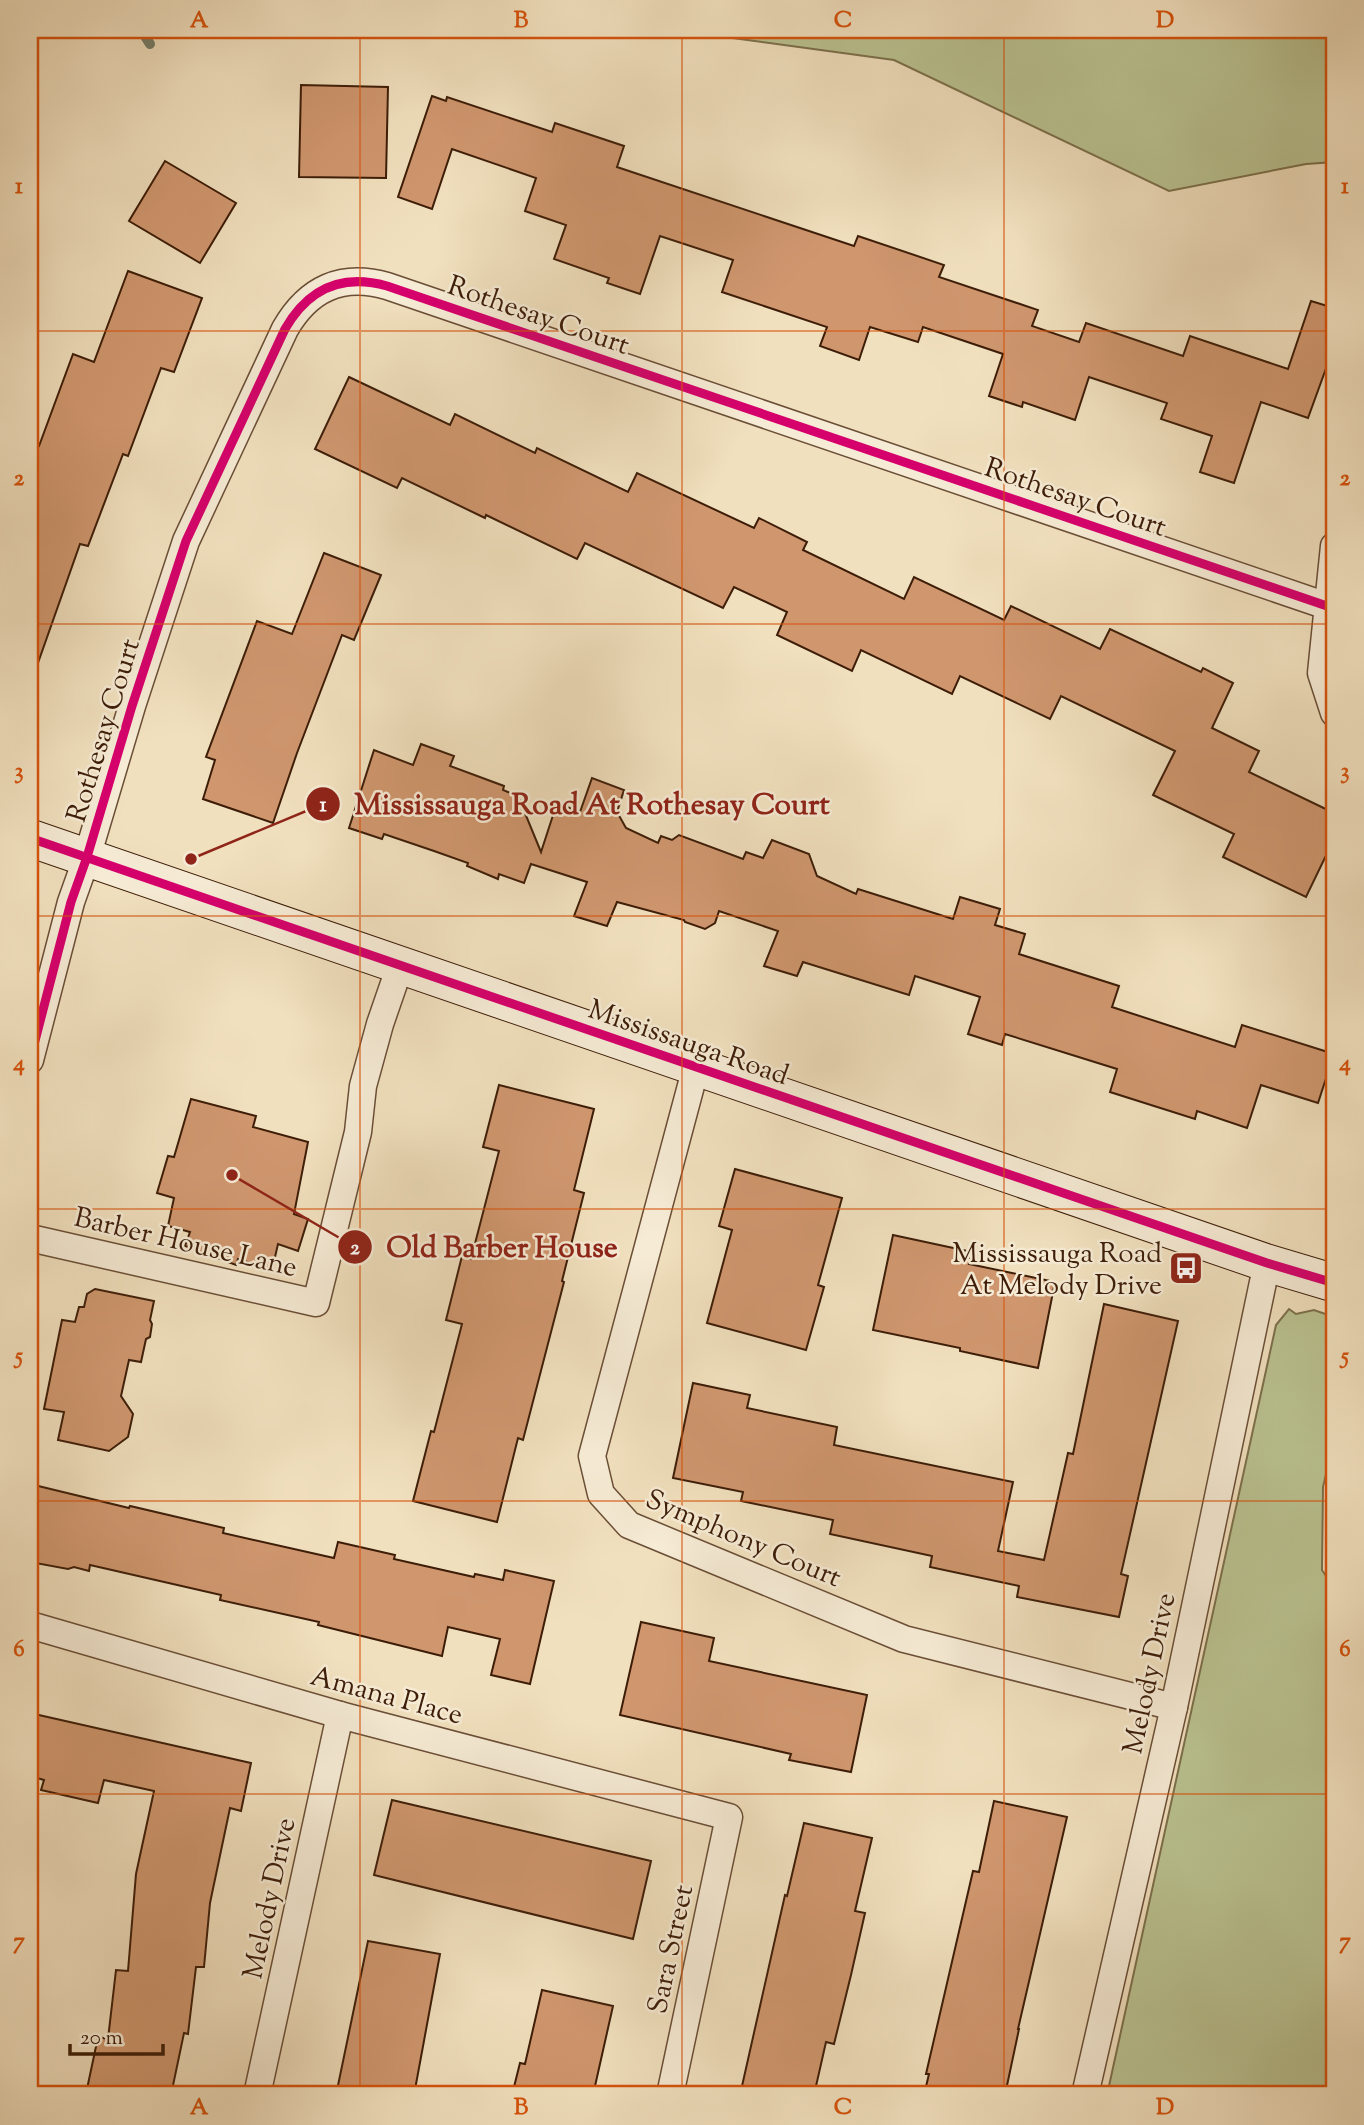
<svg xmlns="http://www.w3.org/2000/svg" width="1364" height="2125" font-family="'Sorts Mill Goudy',serif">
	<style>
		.green { fill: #bac291; stroke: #7c704c; stroke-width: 2 }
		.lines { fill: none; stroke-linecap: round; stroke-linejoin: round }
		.stream { stroke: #767e6a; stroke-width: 10 }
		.building { fill: #d0976f; stroke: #3d1d08; stroke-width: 2 }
		.street-casing { stroke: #6a4e36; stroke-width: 29 }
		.secondary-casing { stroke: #3d1d08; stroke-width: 39 }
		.street { stroke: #f6ebd5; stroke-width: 26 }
		.secondary { stroke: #f6ebd5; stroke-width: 37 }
		.cycleway-casing { stroke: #f6ebd5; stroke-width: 13 }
		.cycleway { stroke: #d6006c; stroke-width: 9 }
		.grid { fill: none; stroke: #d7530c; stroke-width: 2; stroke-opacity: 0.55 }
		.labels { text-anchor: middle; stroke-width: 5; stroke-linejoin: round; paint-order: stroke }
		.street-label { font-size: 28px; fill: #3d1d08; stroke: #f6ebd5 }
		.poi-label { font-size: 28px; fill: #3d1d08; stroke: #f6ebd5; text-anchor: end }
		.leader { fill: none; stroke: #8f2418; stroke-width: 2.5 }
		.callout-dot { fill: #8f2418; stroke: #f6ebd5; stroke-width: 2.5 }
		.mark-label { font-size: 21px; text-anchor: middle; font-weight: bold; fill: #fff }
		.callout-label { font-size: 30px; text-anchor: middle; font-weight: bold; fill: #8f2418; stroke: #f6ebd5; stroke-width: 5; stroke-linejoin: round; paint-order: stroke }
		.neatline { fill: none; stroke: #d7530c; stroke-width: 2.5 }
		.grid-label { font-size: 23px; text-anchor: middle; font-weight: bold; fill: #d7530c }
	</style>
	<rect width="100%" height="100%" fill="#f1e0be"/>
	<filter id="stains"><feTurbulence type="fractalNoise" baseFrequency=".00286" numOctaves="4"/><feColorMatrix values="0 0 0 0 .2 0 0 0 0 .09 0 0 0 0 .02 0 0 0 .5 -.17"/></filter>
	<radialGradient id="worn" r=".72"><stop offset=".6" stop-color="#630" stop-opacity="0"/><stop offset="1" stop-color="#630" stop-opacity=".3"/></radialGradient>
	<g class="green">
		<polygon points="673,30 1334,30 1334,162 1306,164 1169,191 894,60"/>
		<polygon points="1289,1309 1296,1314 1314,1310 1334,1317 1334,1440 1323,1487 1322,1570 1334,1588 1334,2095 1107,2095 1276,1325"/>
	</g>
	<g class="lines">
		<polyline class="stream" points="141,30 150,44"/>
	</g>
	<g class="building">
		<polygon points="301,85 388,87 386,178 299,177"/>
		<polygon points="432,96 446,101 447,97 552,132 555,123 624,146 617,167 854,246 858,236 944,265 939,277 1038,310 1032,326 1079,342 1086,323 1183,356 1190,336 1288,369 1311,301 1334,308 1334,365 1328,363 1308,418 1261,402 1234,483 1200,472 1212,436 1161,419 1167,403 1089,377 1075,420 1023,402 1022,407 989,396 1003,354 923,327 918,342 870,327 859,360 820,346 827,327 722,292 733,260 660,236 640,294 607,283 609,278 554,259 566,225 525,211 536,178 452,149 432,209 398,197"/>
		<polygon points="165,161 236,203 200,263 129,221"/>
		<polygon points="128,271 202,298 174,372 161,368 128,456 123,454 88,546 80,544 33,677 30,677 30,443 39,446 73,354 94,362"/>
		<polygon points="349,377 450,425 455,414 535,453 537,448 628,492 637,473 754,528 759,518 807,542 803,550 904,599 914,577 1004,620 1011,606 1100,649 1110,629 1201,672 1203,668 1233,683 1212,728 1259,751 1249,772 1334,813 1334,839 1306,897 1223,857 1234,834 1153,795 1175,751 1061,696 1050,719 960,676 952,694 861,650 852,671 777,635 787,612 734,587 723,608 585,543 577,559 486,515 485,518 402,478 397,488 315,449"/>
		<polygon points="324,553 381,575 354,640 342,635 297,753 273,823 203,799 215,760 206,757 257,621 292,634"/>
		<polygon points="421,744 454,756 450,766 504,786 503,790 518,796 541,852 557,803 580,812 592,778 624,790 617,812 626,828 658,843 661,836 672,840 679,835 743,859 746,852 763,858 772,840 809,854 817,876 856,894 858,889 953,919 960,897 1000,909 995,925 1025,934 1019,954 1119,986 1112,1007 1235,1047 1242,1025 1334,1054 1318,1103 1261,1085 1247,1128 1197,1111 1195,1119 1110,1092 1117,1069 1005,1034 1002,1045 968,1034 980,997 915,976 909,995 803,962 797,976 764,966 778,931 719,911 715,923 705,929 685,922 684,920 617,902 607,926 574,916 587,882 531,864 524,883 499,874 498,879 467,866 468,863 434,851 384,834 382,839 349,828 374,750 413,765"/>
		<polygon points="499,1085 594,1109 574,1190 584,1193 562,1281 564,1282 523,1440 518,1438 497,1522 413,1501 431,1431 434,1432 462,1324 446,1320 462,1256 471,1259 499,1151 483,1147"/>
		<polygon points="191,1099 256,1116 253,1127 308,1142 294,1214 308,1219 298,1251 278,1244 272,1270 238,1259 236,1265 185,1246 190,1232 168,1226 174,1198 157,1193 168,1156 174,1157"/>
		<polygon points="735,1169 842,1198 818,1285 824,1287 806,1350 707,1323 732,1230 719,1226"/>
		<polygon points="893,1235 972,1252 969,1264 1055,1282 1038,1368 960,1351 960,1348 873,1330"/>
		<polygon points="95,1289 154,1301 150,1320 152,1324 150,1337 146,1339 141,1362 129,1360 121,1396 133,1414 128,1437 109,1451 58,1440 64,1412 44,1409 62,1320 75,1322 79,1307 84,1307 87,1294"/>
		<polygon points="1104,1304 1178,1321 1121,1574 1128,1576 1119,1617 1017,1597 1019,1586 930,1567 932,1556 830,1534 833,1520 741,1501 743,1492 673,1478 693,1383 750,1395 747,1408 837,1427 834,1445 1013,1482 998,1551 1044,1560 1068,1453 1073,1454"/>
		<polygon points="30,1484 129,1508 130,1506 224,1528 223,1533 334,1558 338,1542 395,1555 394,1559 474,1577 475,1574 503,1580 505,1570 554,1581 530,1684 491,1675 500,1639 448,1627 442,1656 318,1625 319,1622 220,1600 221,1595 90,1565 89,1571 74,1567 68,1569 30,1562"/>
		<polygon points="641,1622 714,1638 709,1661 867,1695 851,1772 789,1760 791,1754 620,1715"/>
		<polygon points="30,1713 251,1763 241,1811 230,1808 210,1903 204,1967 196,1967 188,2034 184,2033 171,2095 121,2095 87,2089 98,2037 108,2039 116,1970 128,1971 136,1874 154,1791 104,1780 98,1803 41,1790 44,1780 30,1776"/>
		<polygon points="392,1800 651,1861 633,1939 374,1875"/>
		<polygon points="994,1801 1067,1817 1018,2029 1019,2029 1005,2095 924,2095 929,2074 926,2074 973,1871 979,1872"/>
		<polygon points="804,1823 872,1838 855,1911 865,1913 851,1975 834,2044 826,2042 814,2095 740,2095 785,1895 787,1896"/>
		<polygon points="368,1941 440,1954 414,2095 336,2095"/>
		<polygon points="542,1990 613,2006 593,2095 512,2095 520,2063 525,2064"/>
	</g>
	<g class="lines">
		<g class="street-casing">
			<g id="street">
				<polyline points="1334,546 1321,673 1334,713"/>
				<path d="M30,1060L71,902L87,857L132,706L186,541L285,329C308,289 341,273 387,286L1327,606"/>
				<polyline points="696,1067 592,1456 601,1494 629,1525 904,1639 1174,1707"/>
				<polyline points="30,1238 316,1303 358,1132 363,1086 380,1024 400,966"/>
				<polyline points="30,1625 340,1715 729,1817 670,2095"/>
				<polyline points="257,2095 340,1715"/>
				<polyline points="1085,2095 1174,1707 1267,1263"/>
			</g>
		</g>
		<g class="secondary-casing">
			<polyline id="secondary" points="30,838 1267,1263 1334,1283"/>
		</g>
		<use href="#street" class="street"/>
		<use href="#secondary" class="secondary"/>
		<g class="cycleway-casing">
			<g id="cycleway">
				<polyline points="30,838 1267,1263 1334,1283"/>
				<path d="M30,1060L71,902L87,857L132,706L186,541L285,329C308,289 341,273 387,286L1327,606"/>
			</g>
		</g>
		<use href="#cycleway" class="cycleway"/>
	</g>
	<path class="grid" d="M360,30V2095M682,30V2095M1004,30V2095M30,331H1334M30,624H1334M30,916H1334M30,1209H1334M30,1501H1334M30,1794H1334"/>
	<defs>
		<g id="bus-square" transform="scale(1.75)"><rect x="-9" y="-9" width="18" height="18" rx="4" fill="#8f2418" stroke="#f6ebd5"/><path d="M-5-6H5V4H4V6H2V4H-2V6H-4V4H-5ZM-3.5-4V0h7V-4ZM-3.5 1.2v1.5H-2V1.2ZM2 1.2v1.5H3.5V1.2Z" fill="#fff"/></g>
	</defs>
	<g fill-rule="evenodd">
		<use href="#bus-square" x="1186" y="1268"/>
	</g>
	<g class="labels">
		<g class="street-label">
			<text transform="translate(539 314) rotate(19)" y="10">Rothesay Court</text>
			<text transform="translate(1076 496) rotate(19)" y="10">Rothesay Court</text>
			<text transform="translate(102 730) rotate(-73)" y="10">Rothesay Court</text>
			<text transform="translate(689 1041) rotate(19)" y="10">Mississauga Road</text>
			<text transform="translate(186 1241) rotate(13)" y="10">Barber House Lane</text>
			<text transform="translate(744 1537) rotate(23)" y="10">Symphony Court</text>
			<text transform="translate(1148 1673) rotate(-78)" y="10">Melody Drive</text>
			<text transform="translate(387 1694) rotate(15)" y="10">Amana Place</text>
			<text transform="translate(268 1898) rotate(-78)" y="10">Melody Drive</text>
			<text transform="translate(669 1949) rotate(-78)" y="10">Sara Street</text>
		</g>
		<g class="poi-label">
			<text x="1162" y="1262">Mississauga Road<tspan x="1162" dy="32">At Melody Drive</tspan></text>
		</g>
	</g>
	<path class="leader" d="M191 859L323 804M232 1175L355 1247"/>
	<g class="callout-dot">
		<circle cx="191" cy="859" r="7"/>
		<circle cx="232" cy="1175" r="7"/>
		<circle cx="323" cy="804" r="18"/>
		<circle cx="355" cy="1247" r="18"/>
	</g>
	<g class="mark-label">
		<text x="323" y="811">1</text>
		<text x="355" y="1254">2</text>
	</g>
	<g class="callout-label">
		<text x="592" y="814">Mississauga Road At Rothesay Court</text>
		<text x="502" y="1257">Old Barber House</text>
	</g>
	<rect width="1364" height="2125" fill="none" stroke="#f1e0be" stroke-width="77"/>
	<path d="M70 2044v10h93v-10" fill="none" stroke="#3d1d08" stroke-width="3.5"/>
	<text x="80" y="2044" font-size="21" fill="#3d1d08" stroke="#f6ebd5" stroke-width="5" paint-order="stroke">20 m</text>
	<rect x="38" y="38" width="1288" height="2048" class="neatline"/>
	<g class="grid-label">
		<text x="199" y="27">A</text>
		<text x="521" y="27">B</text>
		<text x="843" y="27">C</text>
		<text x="1165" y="27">D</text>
		<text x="19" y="193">1</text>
		<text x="1345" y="193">1</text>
		<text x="19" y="485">2</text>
		<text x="1345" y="485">2</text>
		<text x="19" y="778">3</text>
		<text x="1345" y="778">3</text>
		<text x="19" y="1070">4</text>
		<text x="1345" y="1070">4</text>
		<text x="19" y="1363">5</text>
		<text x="1345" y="1363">5</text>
		<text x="19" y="1656">6</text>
		<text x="1345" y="1656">6</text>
		<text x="19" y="1948">7</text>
		<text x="1345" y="1948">7</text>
		<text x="199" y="2114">A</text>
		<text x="521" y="2114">B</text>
		<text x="843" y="2114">C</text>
		<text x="1165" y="2114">D</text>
	</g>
	<rect width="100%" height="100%" filter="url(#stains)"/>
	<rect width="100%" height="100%" fill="url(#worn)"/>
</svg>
